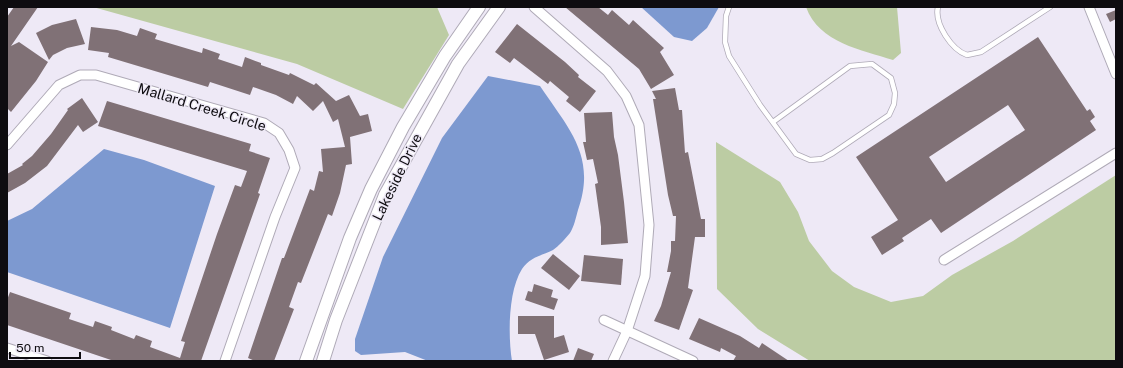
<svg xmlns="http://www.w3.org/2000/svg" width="1123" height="368" font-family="'Public Sans',sans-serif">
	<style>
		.green { fill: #bccca3 }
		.water { fill: #7d99d0 }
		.building { fill: #807176; fill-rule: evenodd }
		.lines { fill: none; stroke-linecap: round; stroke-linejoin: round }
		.service-casing { stroke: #afaab7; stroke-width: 6 }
		.minor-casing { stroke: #afaab7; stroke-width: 11 }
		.tertiary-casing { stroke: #afaab7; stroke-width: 14 }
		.service { stroke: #fff; stroke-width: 4.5 }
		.minor { stroke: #fff; stroke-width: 9 }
		.tertiary { stroke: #fff; stroke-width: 12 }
		.labels { text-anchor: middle; stroke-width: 3; stroke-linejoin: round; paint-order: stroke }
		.street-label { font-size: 14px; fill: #0e0c10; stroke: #eee9f6 }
	</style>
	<rect width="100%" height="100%" fill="#eee9f6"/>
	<g class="green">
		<polygon points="93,7 437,7 449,35 403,109 297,64"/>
		<path d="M806,7H897L901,53L893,60C862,50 819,43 806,7Z"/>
		<polygon points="716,142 780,182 798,212 809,241 832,271 854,287 891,302 923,296 952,275 1013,241 1116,175 1116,361 810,361 758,329 717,289"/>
	</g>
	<g class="water">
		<polygon points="641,7 719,7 707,28 692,41 674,37"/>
		<path d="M488,76L540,86C568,128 597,156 578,210C576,217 574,227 570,233C566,238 558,247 553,250C541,256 530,257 522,269C508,291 508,336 512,361H428L405,352L361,355L355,351V339L383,257L442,138Z"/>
		<polygon points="104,149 144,160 215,186 170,328 7,272 7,221 32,209"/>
	</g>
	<g class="building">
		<polygon points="14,7 38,7 11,46 19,42 48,62 36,81 11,112 7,108 7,17"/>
		<polygon points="565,7 598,7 608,15 612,10 629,25 633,20 664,48 660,52 674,75 651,89 639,69"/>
		<polygon points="1116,10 1116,19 1110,22 1106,14"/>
		<polygon points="76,19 85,44 67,48 53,55 49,60 36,33 52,25"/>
		<polygon points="517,24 565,62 579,75 578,77 596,91 580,112 566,101 569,97 550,81 548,84 514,58 510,63 495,52"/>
		<polygon points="91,27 117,30 137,36 140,28 157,34 155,39 202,53 203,48 220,54 218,59 242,67 245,57 261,63 261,65 289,75 290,73 314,85 316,83 336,101 349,95 360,116 368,114 372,131 350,137 352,164 346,165 340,193 332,216 328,214 301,283 298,282 289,307 294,309 274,361 255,361 248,358 282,258 284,258 310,189 314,191 319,171 323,172 321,149 345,147 338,119 333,122 323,101 313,111 297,96 293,104 276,95 253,87 250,95 210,82 208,87 108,57 109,53 88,50"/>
		<path d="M1038,37L1087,111L1090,109L1095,117L1090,121L1096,130L941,233L931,219L902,238L904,241L882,255L871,237L898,220L856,157ZM1008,105L1025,130L946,182L929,157Z"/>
		<polygon points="675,88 679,110 682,110 685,153 688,152 701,219 705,219 705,237 695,237 688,288 693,290 679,330 654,321 661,306 671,272 667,272 671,251 671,241 675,241 676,216 673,216 668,195 653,99 656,99 652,91"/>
		<polygon points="82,98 98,122 83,132 78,125 47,166 25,183 7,193 7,174 23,165 22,164 32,156 51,134 68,110 67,109"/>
		<polygon points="107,101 251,144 249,151 270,158 258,193 260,194 201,361 114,361 7,325 7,300 10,292 71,313 69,319 93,327 95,321 112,327 111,330 134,339 136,335 152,341 150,347 180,358 185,342 181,341 217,234 235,185 241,187 247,171 98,126"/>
		<polygon points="612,112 614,137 618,155 624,202 628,243 601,245 601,227 595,184 598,183 593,159 587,160 583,142 586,142 584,113"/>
		<polygon points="553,254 580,276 569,290 541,268"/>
		<polygon points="584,255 623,259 621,285 581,281"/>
		<polygon points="534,284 553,290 551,297 558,299 554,310 525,300 528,291 532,292"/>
		<polygon points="518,316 554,316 554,338 564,335 569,352 544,360 535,334 518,334"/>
		<polygon points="699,318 740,336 759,348 762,343 789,361 733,361 736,356 721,348 720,352 689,339"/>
		<polygon points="578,348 594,354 591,361 573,361"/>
	</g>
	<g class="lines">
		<g class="service-casing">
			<g id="service">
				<polyline points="729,7 726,16 725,42 729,56 760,105 796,154 810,160 822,159 833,153 889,115 894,104 895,93 891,78 872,64 850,66 773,122"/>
				<path d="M938,7C934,24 952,50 967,55L981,52L1050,7"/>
			</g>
		</g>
		<g class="minor-casing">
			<g id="minor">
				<polyline points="534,7 607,71 626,96 639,125 649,225 645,276 627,331 613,361"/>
				<polyline points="1089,7 1116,74"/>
				<polyline points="7,145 59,85 80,75 96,75 264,123 279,133 289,150 295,168 275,217 225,361"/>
				<polyline points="944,260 1116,153"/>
				<polyline points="604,320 693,361"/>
				<polyline points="7,348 47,361"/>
			</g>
		</g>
		<g class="tertiary-casing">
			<g id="tertiary">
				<polyline points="306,361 350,238 371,189 403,127 445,56 479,7"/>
				<polyline points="323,361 336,320 385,195 458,64 499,7"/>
			</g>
		</g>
		<use href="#service" class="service"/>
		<use href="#minor" class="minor"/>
		<use href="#tertiary" class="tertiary"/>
	</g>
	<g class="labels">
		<g class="street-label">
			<text transform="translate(202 107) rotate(17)" y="5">Mallard Creek Circle</text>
			<text transform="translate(397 177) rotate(-64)" y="5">Lakeside Drive</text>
		</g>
	</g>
	<rect width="1123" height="368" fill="none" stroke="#0e0c10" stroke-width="16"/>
	<path d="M10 352v6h70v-6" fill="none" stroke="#0e0c10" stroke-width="2"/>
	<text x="16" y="352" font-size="12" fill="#0e0c10" stroke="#eee9f6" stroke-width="3" paint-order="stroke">50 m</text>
</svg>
